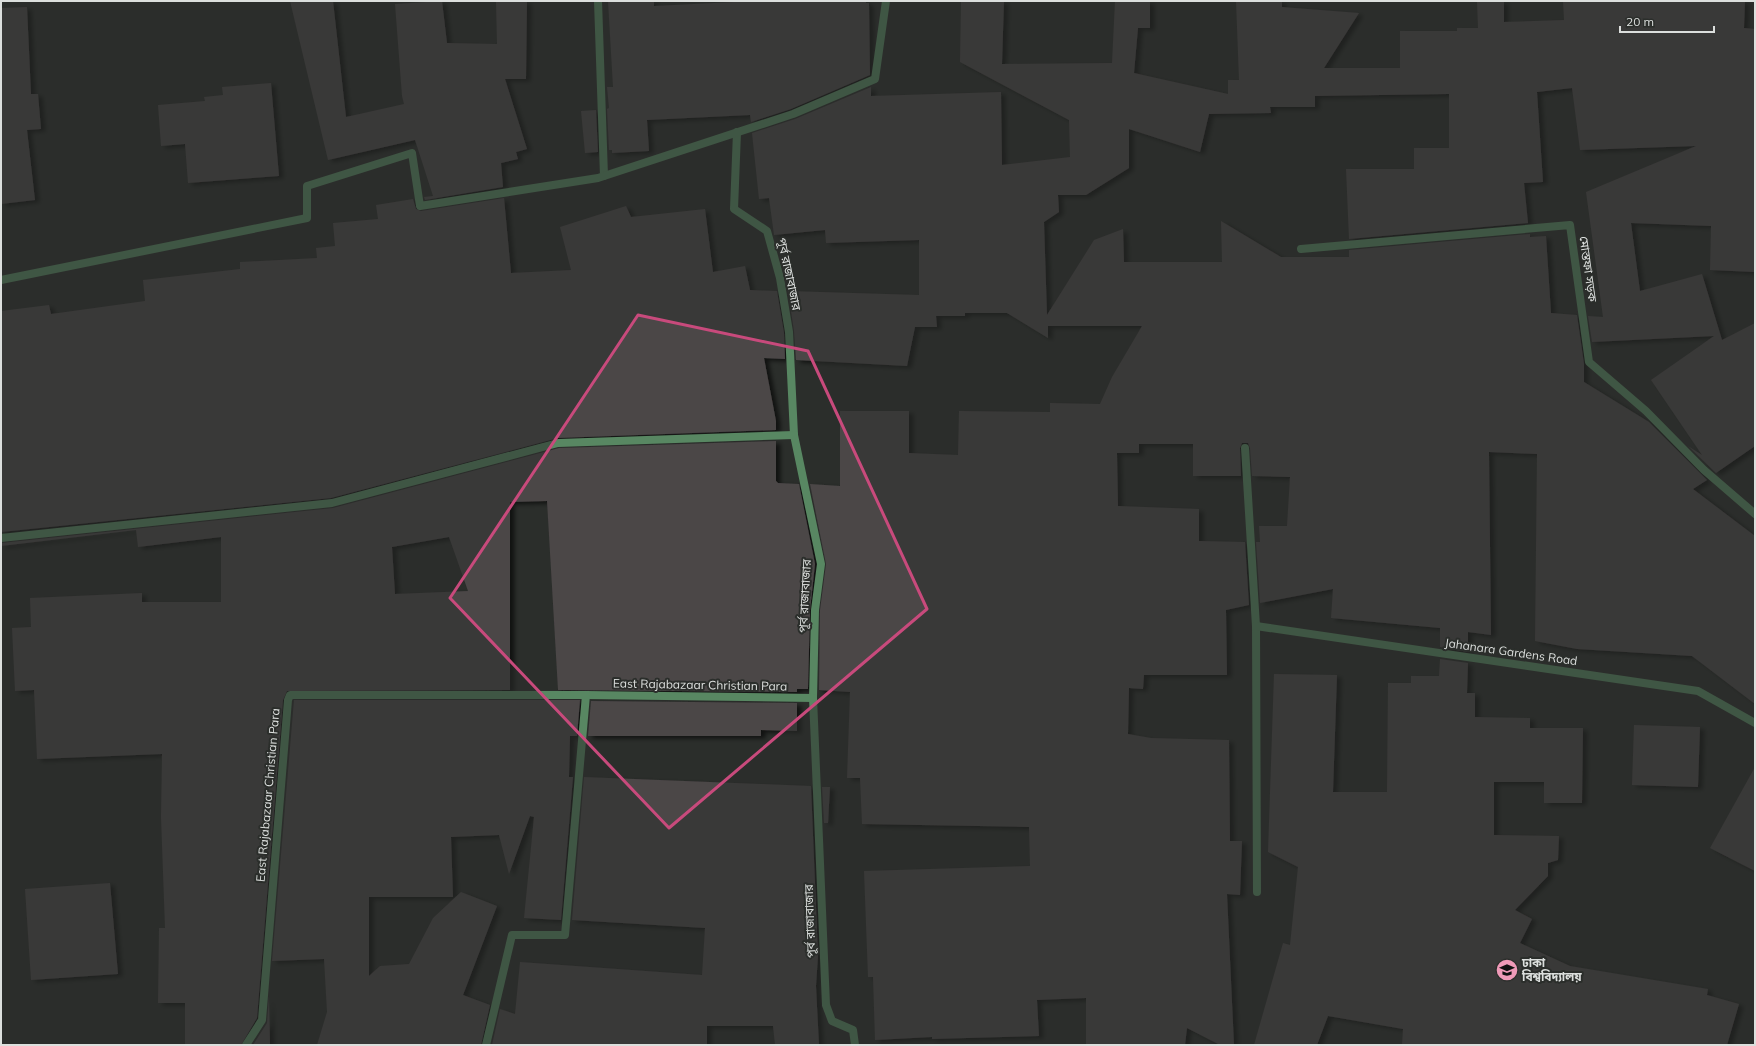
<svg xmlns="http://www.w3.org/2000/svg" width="1756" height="1046" font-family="Mulish,'Noto Sans Bengali',sans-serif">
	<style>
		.building { fill: #4b4647; fill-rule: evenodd; filter: url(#shadow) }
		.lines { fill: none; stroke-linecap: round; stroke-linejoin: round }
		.lane { stroke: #588762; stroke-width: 8 }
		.street { stroke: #588762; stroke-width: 8 }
		.marked { fill: none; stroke: #c84a7c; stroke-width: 3; stroke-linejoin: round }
		.labels { text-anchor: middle; stroke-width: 4; stroke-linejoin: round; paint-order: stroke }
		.street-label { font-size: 12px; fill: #dcdfdd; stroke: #2b2e2b }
		.poi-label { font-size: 12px; font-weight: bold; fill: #dcdfdd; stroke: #2b2e2b; text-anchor: start }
	</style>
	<defs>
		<filter id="shadow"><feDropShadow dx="4.5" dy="2.5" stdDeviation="2" flood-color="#0009"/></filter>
	</defs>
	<rect width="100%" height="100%" fill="#2b2e2b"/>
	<g class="building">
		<polygon points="290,1 333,1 346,117 404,104 402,96 395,4 442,1 447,43 497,44 496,2 527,1 526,79 505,79 527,149 516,152 518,159 501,163 503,187 425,200 424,197 433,196 415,140 328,160"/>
		<polygon points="608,1 654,1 654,6 754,1 866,1 866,3 869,3 870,75 791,109 751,122 750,115 647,120 649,151 612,153 612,150 609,150 607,109 609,108 607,87 613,87"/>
		<polygon points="961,1 1004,1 1002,64 1112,63 1115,1 1150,1 1150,28 1138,28 1134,73 1228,94 1228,80 1239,80 1236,1 1282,1 1282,7 1359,13 1324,68 1400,68 1400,31 1457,31 1457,28 1478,28 1477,1 1504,1 1504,22 1564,20 1563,1 1745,1 1744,28 1755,29 1755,272 1710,270 1711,226 1631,223 1640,291 1702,274 1722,340 1755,323 1755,446 1716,473 1688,446 1702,455 1651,380 1714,336 1592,342 1588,316 1603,317 1586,192 1696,146 1580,150 1572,88 1537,92 1543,182 1524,183 1528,223 1349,239 1346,169 1414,169 1414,148 1449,148 1449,94 1315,96 1315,107 1270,107 1271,113 1209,114 1200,152 1129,129 1129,168 1086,195 1058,195 1059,212 1044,222 1047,315 1094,240 1123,229 1124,262 1222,262 1221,221 1281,257 1349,257 1349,250 1530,234 1530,237 1546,236 1551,313 1577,315 1584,364 1584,382 1649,422 1707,480 1693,489 1755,536 1755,704 1692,656 1577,649 1535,641 1537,454 1489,452 1491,635 1468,632 1468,652 1440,647 1440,628 1331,618 1333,589 1260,603 1256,542 1260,542 1259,526 1287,526 1290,477 1252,476 1250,448 1248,443 1242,443 1240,448 1241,476 1193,476 1193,444 1139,444 1139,453 1117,453 1118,506 1199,509 1199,541 1245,542 1249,605 1226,610 1227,675 1144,675 1143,689 1129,688 1128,734 1151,738 1229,740 1230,841 1242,841 1240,895 1227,894 1234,1045 1220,1045 1187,1028 1185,1045 1086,1045 1086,998 1037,1000 1039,1036 932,1039 932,1037 875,1040 873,977 868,977 864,871 1030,866 1029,827 862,824 860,778 847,778 850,692 819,690 820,610 826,564 810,484 840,486 840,411 909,411 909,453 958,455 959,411 1050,412 1050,403 1100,404 1112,377 1142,326 1048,326 1048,338 1007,313 965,313 965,316 936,316 937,327 915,327 907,366 796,360 794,331 788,291 919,295 919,240 826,243 825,230 774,235 769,198 759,199 752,133 795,119 871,87 871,96 1001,92 1002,165 1070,157 1069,120 960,62"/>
		<polygon points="27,7 31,94 38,94 41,129 27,130 35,200 1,204 1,8"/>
		<polygon points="271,83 279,176 188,183 185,144 161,146 158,105 205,101 204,97 223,95 222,87"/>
		<polygon points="596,110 598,152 585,153 581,111"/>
		<polygon points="504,198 511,273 571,270 560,227 626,206 631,217 705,209 713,272 745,266 750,290 777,291 784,333 785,359 764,358 776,421 776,430 558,438 331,498 1,532 1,311 49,305 51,314 145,301 143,280 240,269 240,262 317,258 316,248 335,246 333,223 378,219 376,205 413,199 416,209 421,211"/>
		<path d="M776,441V481L778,483L799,484L815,564L810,610L808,689H797V692L558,690L547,501L510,502V690L287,691L283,700L257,1018L241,1045H185V1003H158L159,928H165L161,817L162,754L37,759L34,690L15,691L12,628L31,627L30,598L142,593V602H221V537L138,547L136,530L1,546V543L333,508L559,448ZM449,537L468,591L395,594L392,547Z"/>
		<polygon points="1440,659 1468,663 1467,693 1475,693 1475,717 1530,718 1530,728 1583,728 1582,803 1544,803 1544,782 1494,782 1494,835 1559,836 1558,860 1548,863 1548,876 1515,910 1532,919 1520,943 1570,966 1708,989 1707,995 1739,1004 1727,1045 1402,1045 1403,1029 1328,1016 1317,1045 1254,1045 1283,943 1290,945 1298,867 1268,852 1274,674 1337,675 1333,792 1387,792 1388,683 1411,683 1411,676 1439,676"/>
		<polygon points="294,700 580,700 577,736 570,736 569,777 573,777 561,920 524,918 534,817 530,816 509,874 499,835 451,837 453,897 369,897 369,976 380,966 409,964 433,918 461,892 497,906 463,995 490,1005 481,1045 317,1045 327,1012 324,959 272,961"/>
		<polygon points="591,701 797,703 797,731 761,730 761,736 588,736"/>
		<polygon points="1634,725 1700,727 1698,787 1632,785"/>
		<polygon points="1755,767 1755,871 1710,848"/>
		<polygon points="584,777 811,786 818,956 816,986 819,1045 775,1045 773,1026 707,1026 707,1045 492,1045 500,1009 515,1014 520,962 702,975 705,928 572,920"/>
		<polygon points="822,787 830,787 828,823 824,823"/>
		<polygon points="110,883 118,974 31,980 25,889"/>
		<polygon points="269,996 270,1045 253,1045 267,1023"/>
	</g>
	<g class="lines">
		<polyline class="lane" points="598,1 604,176"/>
		<g class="street">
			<polyline points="737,132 734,209 767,231 780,278 789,332 794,435 821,564 815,610 813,698 826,1005 832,1021 853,1030 855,1045"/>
			<polyline points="1301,249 1570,225 1589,362 1646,411 1704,470 1755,514"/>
			<polyline points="1,280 307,218 307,186 412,153 420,206 598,178 793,114 875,79 886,1"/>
			<polyline points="1245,448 1256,626 1257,892"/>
			<polyline points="1,538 332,503 558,443 794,435"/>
			<polyline points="1256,626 1698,691 1755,723"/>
			<polyline points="586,695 813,698"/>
			<polyline points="246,1045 262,1020 288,700 290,695 586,695 565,935 512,935 486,1045"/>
		</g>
	</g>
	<path d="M0 0H1756V1046H0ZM638,315L808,351L927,609L669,828L450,598Z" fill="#2b2e2b" fill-opacity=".55" fill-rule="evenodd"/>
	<path class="marked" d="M638,315L808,351L927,609L669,828L450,598Z"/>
	<defs>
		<g id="university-disc" transform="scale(1.15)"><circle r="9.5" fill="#ef9ab8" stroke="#2b2e2b"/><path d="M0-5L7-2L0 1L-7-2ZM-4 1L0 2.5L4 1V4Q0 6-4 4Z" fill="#111"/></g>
	</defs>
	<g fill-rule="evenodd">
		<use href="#university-disc" x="1507" y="970"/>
	</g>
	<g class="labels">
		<g class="street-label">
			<text transform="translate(1588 269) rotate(82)" y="4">মোস্তফা সড়ক</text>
			<text transform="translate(789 274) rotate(78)" y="4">পূর্ব রাজাবাজার</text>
			<text transform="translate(805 596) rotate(-87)" y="4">পূর্ব রাজাবাজার</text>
			<text transform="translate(1511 652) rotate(8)" y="4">Jahanara Gardens Road</text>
			<text transform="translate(700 685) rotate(1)" y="4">East Rajabazaar Christian Para</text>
			<text transform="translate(268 795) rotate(-85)" y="4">East Rajabazaar Christian Para</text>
			<text transform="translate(810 921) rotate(-92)" y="4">পূর্ব রাজাবাজার</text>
		</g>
		<g class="poi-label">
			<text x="1522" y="967">ঢাকা<tspan x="1522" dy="14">বিশ্ববিদ্যালয়</tspan></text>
		</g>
	</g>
	<rect width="1756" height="1046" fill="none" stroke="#dcdfdd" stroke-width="4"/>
	<path d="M1620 26v6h94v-6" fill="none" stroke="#dcdfdd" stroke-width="2"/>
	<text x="1626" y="26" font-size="12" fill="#dcdfdd" stroke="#2b2e2b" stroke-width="3" paint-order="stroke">20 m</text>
</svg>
